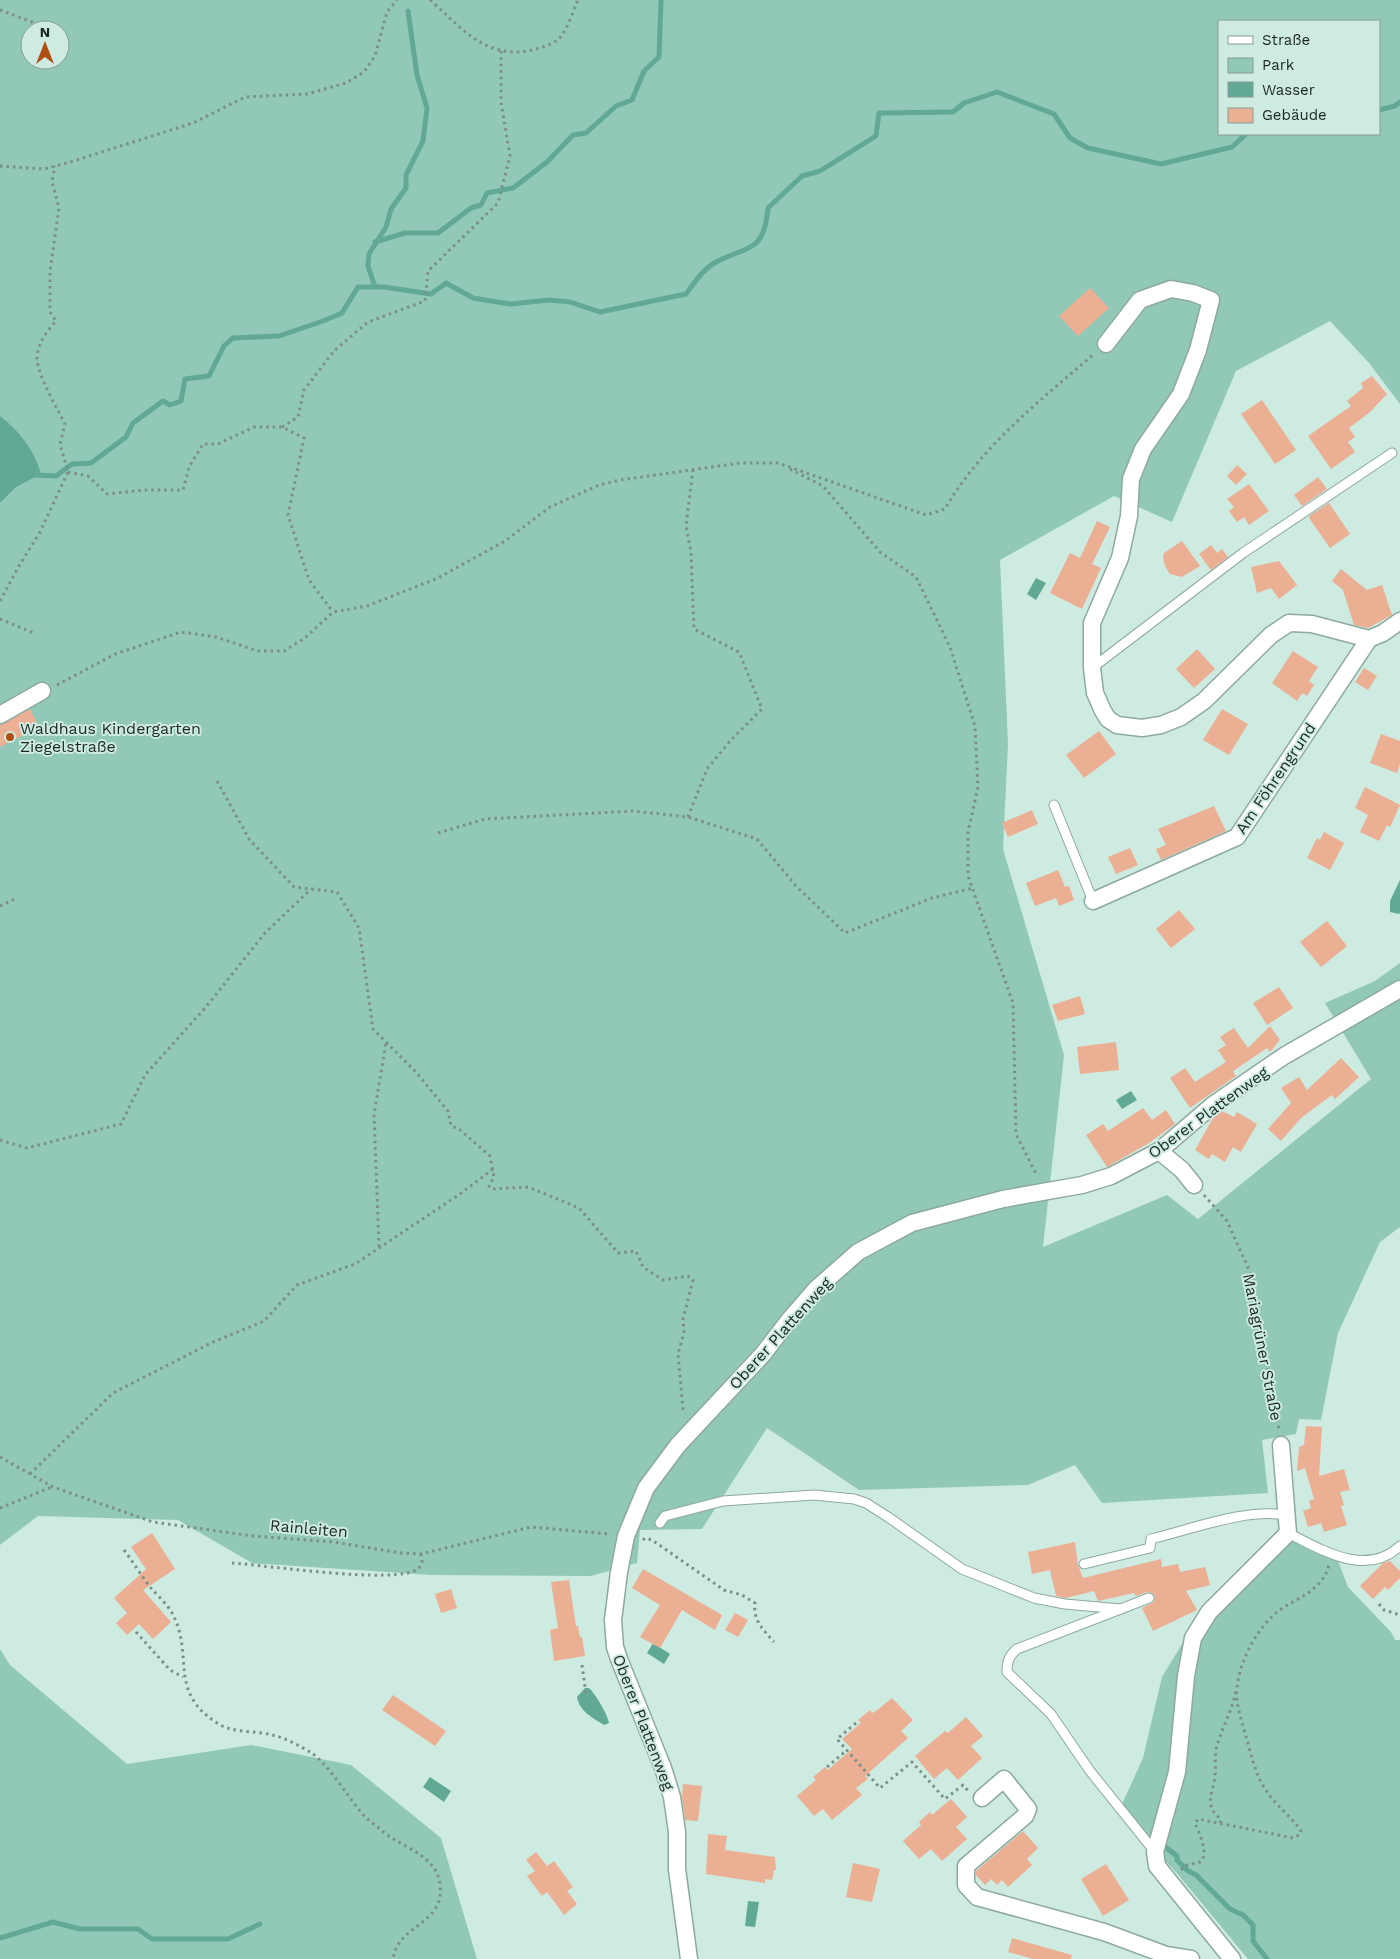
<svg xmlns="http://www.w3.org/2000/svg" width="1400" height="1959" font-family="'Work Sans',sans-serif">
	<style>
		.green { fill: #91c8b7; fill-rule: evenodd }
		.water { fill: #61a994 }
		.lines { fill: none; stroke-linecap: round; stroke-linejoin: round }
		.stream { stroke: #61a994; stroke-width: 5 }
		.building { fill: #ebaf93 }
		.lane-casing { stroke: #8da9a0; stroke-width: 11 }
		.street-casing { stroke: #8da9a0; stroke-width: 19 }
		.path { stroke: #7a8f88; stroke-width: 3; stroke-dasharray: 2.5 4; stroke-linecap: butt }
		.lane { stroke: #fff; stroke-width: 9 }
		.street { stroke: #fff; stroke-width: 16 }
		.poi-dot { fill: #b04e11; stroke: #ceebe1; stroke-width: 2 }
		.labels { text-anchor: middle; stroke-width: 4; stroke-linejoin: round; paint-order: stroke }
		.poi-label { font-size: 16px; fill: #1c2824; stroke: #ceebe1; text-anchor: start }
		.street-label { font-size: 16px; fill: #1c2824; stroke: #ceebe1 }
	</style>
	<rect width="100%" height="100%" fill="#ceebe1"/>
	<g class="green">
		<path d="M0,0H1400V404L1369,363L1330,321L1236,371L1172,522L1114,496L1000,560L1008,744L1003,849L1064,1055L1043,1247L1167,1195L1198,1219L1371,1079L1325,1003L1375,981L1400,963V1227L1380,1242L1338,1333L1321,1420L1299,1419L1296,1434L1262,1440L1268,1493L1102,1503L1075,1465L1028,1485L859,1490L767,1428L702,1529L640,1530L637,1563L591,1576L432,1575L252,1563L178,1520L38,1516L0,1545ZM1219,21H1379V134H1219ZM30,30H60V60H30Z"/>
		<polygon points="1290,1538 1338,1561 1348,1587 1391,1632 1395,1640 1400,1640 1400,1959 1248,1959 1176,1872 1118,1813 1143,1758 1162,1677 1208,1601 1274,1544"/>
		<polygon points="0,1649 10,1665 127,1764 251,1745 351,1765 441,1838 477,1959 0,1959"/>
	</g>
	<g class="water">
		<path d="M0,416C20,432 34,449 41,474L16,487L0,503Z"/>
		<polygon points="1036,578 1046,583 1036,600 1027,594"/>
		<polygon points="1400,880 1400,913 1399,914 1390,912 1390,901"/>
		<polygon points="1131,1091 1137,1100 1122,1109 1116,1100"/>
		<polygon points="653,1643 670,1654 664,1664 647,1653"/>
		<path d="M585,1688H589C595,1693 608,1715 609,1723L604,1725C593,1718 579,1711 577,1697Z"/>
		<polygon points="430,1777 451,1791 444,1802 423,1787"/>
		<polygon points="748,1901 759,1902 755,1927 745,1926"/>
	</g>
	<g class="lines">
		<g class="stream">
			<polyline points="1379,110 1395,106 1400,102"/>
			<polyline points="375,242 405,233 438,233 471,208 481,205 487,193 513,188 547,162 573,135 586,133 616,106 632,100 644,71 659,57 661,0"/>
			<polyline points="375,287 368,266 369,254 386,227 391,209 406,188 406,175 423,141 427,108 417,75 408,11"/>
			<path d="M35,475L56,476L72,464L91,463L126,437L133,423L163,401L170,405L181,401L185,379L209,376L224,346L233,338L279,336L323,321L342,313L358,287H384L431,294L446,283L473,298L510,304L549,300L570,302L600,312L686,294C695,282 703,269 716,262C749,245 764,253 768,208L802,176L820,171L876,136L879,113L953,112L964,103L997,92L1054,114L1070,138L1088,148L1161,164L1232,147L1246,134"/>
			<polyline points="1164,1846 1177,1856 1177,1860 1188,1871 1196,1875 1230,1909 1243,1915 1253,1925 1253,1941 1267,1959"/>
			<polyline points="0,1938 53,1922 80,1929 138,1929 152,1939 228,1939 260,1924"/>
		</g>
	</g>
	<g class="building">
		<polygon points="1090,288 1109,308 1078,336 1059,316"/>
		<polygon points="1372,376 1387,394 1370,412 1349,428 1355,437 1348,442 1355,452 1331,469 1308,436 1351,406 1347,401 1363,388 1361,383"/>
		<polygon points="1262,400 1296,450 1275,464 1241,414"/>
		<polygon points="1237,465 1247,474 1236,485 1227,476"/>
		<polygon points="1318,477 1327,489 1302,506 1294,495"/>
		<polygon points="1249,484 1269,511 1249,525 1244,517 1237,522 1229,511 1234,507 1227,499"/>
		<polygon points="1329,503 1350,534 1330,548 1309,518 1309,516"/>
		<polygon points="1097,521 1110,527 1092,564 1101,568 1082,609 1050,593 1070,553 1080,558"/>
		<polygon points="1182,541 1200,566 1182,577 1170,574 1165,566 1163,558 1164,553"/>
		<polygon points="1211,545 1217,553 1222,549 1228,557 1211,570 1199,554"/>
		<polygon points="1279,561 1297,585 1279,599 1271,588 1257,593 1251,567"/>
		<polygon points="1341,569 1367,590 1382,585 1392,615 1368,628 1354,625 1343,590 1332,581"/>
		<polygon points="1197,649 1215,669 1194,688 1176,669"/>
		<polygon points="1293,651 1318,667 1309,681 1314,685 1307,696 1302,693 1297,701 1272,683"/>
		<polygon points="1364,668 1377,676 1368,690 1355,682"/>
		<polygon points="30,709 39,727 0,747 0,725"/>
		<polygon points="1222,709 1248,724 1229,755 1203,740"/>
		<polygon points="1099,731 1116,754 1084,778 1066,755"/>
		<polygon points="1381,734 1400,741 1400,764 1397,773 1370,763"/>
		<polygon points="1365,787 1400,805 1390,827 1387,825 1379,841 1360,832 1368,815 1355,808"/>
		<polygon points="1214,806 1226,831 1161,860 1156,849 1166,845 1158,829"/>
		<polygon points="1032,810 1038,824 1008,837 1002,823"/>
		<polygon points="1324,832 1344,843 1330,870 1307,858 1317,838 1320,840"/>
		<polygon points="1130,848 1138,865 1116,874 1108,857"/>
		<polygon points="1058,870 1065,887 1069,886 1074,900 1059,906 1056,898 1035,906 1026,883"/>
		<polygon points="1179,910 1195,929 1171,948 1156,929"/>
		<polygon points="1327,921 1347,946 1321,967 1300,942"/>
		<polygon points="1279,987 1293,1008 1267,1025 1253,1003"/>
		<polygon points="1080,996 1085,1014 1058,1021 1052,1005"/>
		<polygon points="1270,1026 1280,1040 1270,1052 1267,1048 1233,1071 1236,1076 1190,1108 1170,1078 1185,1068 1195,1082 1226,1062 1218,1050 1226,1045 1220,1037 1234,1028 1248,1048"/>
		<polygon points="1116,1042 1119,1070 1080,1074 1077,1047"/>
		<polygon points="1341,1058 1359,1077 1335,1099 1332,1095 1301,1118 1281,1141 1268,1129 1291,1103 1281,1088 1299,1077 1307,1090"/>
		<polygon points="1143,1108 1152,1120 1166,1110 1175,1124 1149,1143 1107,1167 1086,1135 1103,1124 1108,1131"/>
		<polygon points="1222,1111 1234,1117 1237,1112 1257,1124 1241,1152 1233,1147 1225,1162 1212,1154 1209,1159 1195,1150 1213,1118"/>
		<polygon points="1306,1426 1322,1427 1319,1476 1344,1469 1350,1490 1340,1492 1344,1505 1341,1506 1347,1525 1324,1532 1321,1523 1308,1527 1303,1511 1311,1508 1309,1501 1314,1499 1305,1468 1297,1471 1299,1447 1304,1445"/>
		<polygon points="152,1533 175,1569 143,1590 171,1622 153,1639 139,1624 127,1635 116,1623 127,1613 114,1598 146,1569 131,1547"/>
		<polygon points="1075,1542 1078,1565 1083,1578 1161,1559 1162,1567 1178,1564 1180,1572 1205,1567 1210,1585 1186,1591 1197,1610 1153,1631 1142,1608 1154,1602 1155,1596 1152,1593 1147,1592 1136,1596 1134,1593 1098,1601 1094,1591 1066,1598 1056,1596 1050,1570 1032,1574 1028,1552"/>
		<polygon points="1390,1561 1400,1571 1400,1578 1388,1590 1385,1587 1373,1599 1360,1586 1383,1563"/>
		<polygon points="643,1569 722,1615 715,1630 682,1610 660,1648 640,1637 660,1605 632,1588"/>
		<polygon points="569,1580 576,1626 578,1626 580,1637 582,1637 585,1656 554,1661 550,1630 558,1628 551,1582"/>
		<polygon points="451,1589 457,1608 441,1613 435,1594"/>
		<polygon points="735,1613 748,1620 738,1637 725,1630"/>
		<polygon points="393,1695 446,1731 435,1746 382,1710"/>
		<polygon points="892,1698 913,1720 901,1731 908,1738 865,1776 868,1779 856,1788 862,1795 832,1820 823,1809 814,1816 797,1796 816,1780 813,1777 825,1767 828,1770 852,1749 842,1739 861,1723 858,1720 870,1710 872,1713 876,1711"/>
		<polygon points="966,1717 983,1736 971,1746 982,1758 958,1780 947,1768 934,1779 915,1756 945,1731 948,1733"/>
		<polygon points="683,1784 702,1786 698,1821 685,1820 682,1797"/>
		<polygon points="951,1799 967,1817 956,1827 967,1839 942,1861 931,1849 919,1859 903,1841 921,1825 919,1822 930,1812 932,1815"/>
		<polygon points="1023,1831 1038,1848 1027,1859 1032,1865 1008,1887 1002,1880 997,1885 991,1879 985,1885 976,1875 976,1871"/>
		<polygon points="708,1834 727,1836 725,1850 775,1857 776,1870 774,1870 772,1880 765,1879 765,1883 706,1874"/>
		<polygon points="536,1852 547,1866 554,1861 573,1887 567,1891 577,1904 564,1915 547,1892 542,1896 527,1876 535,1871 526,1860"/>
		<polygon points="853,1863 880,1869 872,1902 846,1897"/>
		<polygon points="1106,1864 1129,1900 1103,1916 1081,1879"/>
		<polygon points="1012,1938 1072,1955 1071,1959 1033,1959 1008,1952"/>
	</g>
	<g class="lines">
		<g class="lane-casing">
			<g id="lane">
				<polyline points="1092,668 1243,553 1392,453"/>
				<polyline points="1054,805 1093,901"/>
				<polyline points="660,1523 665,1516 723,1501 814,1495 854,1499 866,1503 888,1517 962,1569 1034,1598 1065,1604 1121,1609"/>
				<path d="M1288,1533C1322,1550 1366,1578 1400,1546"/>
				<path d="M1084,1564L1150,1548L1151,1539C1193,1529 1245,1508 1287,1515"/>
				<path d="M1149,1598L1017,1649C1009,1656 1007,1661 1007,1672L1051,1714L1090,1771L1155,1852"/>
			</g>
		</g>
		<g class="street-casing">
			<g id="street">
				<polyline points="1106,344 1140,300 1171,289 1193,293 1211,300 1198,350 1181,394 1143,449 1131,479 1129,516 1120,558 1092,623 1092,668 1095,693 1103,711 1108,719 1117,725 1142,728 1161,725 1181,717 1204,701 1271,635 1289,623 1312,624 1369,639 1383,633 1400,621"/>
				<polyline points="0,715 42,691"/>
				<polyline points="1093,901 1237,837 1369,639"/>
				<polyline points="1159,1151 1182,1170 1194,1185"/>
				<polyline points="982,1798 1004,1779 1028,1809 1025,1816 966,1866 966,1885 977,1897 1104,1932 1166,1955 1191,1959"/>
				<polyline points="689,1959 677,1869 677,1832 672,1797 663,1768 619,1659 615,1647 613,1620 619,1572 626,1536 646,1488 678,1445 763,1354 790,1319 816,1289 858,1252 912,1223 1003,1199 1082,1185 1111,1176 1159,1151 1214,1104 1284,1056 1400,989"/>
				<polyline points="1232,1959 1157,1866 1155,1852 1177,1772 1186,1676 1193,1638 1209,1612 1288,1533 1281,1445"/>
			</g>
		</g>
		<g class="path">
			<path d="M430,0C463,29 487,62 536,49C544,47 557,43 562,35C569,25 573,11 578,0"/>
			<polyline points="0,10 48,28"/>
			<polyline points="0,166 44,169 64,164 193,123 245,97 307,94 346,83 364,72 375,56 387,12 397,0"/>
			<polyline points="282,427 298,417 304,390 334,351 368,322 425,301 428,271 498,203 510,156 501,102 501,50"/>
			<polyline points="790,469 823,486 880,552 916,577 950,647 975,726 978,787 968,832 968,876 1013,1003 1016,1134 1037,1176"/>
			<polyline points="68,472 88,476 107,494 145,490 183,490 189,467 203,444 218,444 254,427 282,427 304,438 288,515 309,580 333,612"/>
			<path d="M0,601L20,564L39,534L68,472L60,444L65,424C57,409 38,375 37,359C37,344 47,331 56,321L50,312V271L59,208L52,181L55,166"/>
			<polyline points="0,619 36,634"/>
			<path d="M57,685L115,654L181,632L216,637L258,651H284L305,638L333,612L367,606L438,578L505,541L550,507L599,485L620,480L740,463H778L926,515L945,509C981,446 1041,400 1095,353"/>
			<polyline points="217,781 249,839 294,887 337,892 359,928 373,1029 415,1071 448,1111 451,1126 459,1129 490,1156 494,1177 489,1186 491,1189 528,1187 579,1208 618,1253 636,1251 643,1267 663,1280 688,1276 693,1280 683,1319 684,1333 678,1354 683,1409 686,1413"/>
			<polyline points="688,817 707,769 730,741 762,709 739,652 694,629 691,552 686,526 693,470"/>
			<polyline points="438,833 485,819 633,811 688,817 757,839 796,886 845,933 932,898 973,888"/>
			<polyline points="0,906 15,899"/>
			<polyline points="0,1140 27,1148 121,1124 145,1075 206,1007 265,933 311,889"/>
			<polyline points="1204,1195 1227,1221 1251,1274 1279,1430"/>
			<polyline points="379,1247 374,1114 386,1043"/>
			<polyline points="0,1457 53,1487 153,1522 253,1536 334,1542 401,1553 421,1554 531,1527 610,1534"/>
			<polyline points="30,1474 113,1393 211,1343 264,1321 297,1285 355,1264 460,1194 493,1169"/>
			<polyline points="0,1508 52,1487"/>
			<path d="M643,1540L645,1538L652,1540L724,1590L742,1595L755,1603C753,1621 763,1629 774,1642"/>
			<path d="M124,1550C133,1562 141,1575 150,1587C157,1595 167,1604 172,1613C195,1655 167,1691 217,1723C233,1734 258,1730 276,1736C287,1739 300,1746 310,1752C327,1762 347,1796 361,1812C366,1819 374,1824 381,1830C400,1847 436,1854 440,1884C445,1926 398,1923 393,1959"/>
			<path d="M232,1563C265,1565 396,1585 418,1569C420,1567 421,1564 422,1562L421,1554"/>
			<polyline points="1379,1604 1384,1610 1400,1615"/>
			<polyline points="136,1632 170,1670 183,1677"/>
			<polyline points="582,1665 586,1694"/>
			<polyline points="856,1723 837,1739 880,1788 912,1762 945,1799 963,1785 969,1792"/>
			<polyline points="827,1767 847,1750"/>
			<path d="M1220,1823L1221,1819C1203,1806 1213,1793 1215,1777C1216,1765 1214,1753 1218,1742C1224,1724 1233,1708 1236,1690"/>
			<path d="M1181,1870L1187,1865L1201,1862C1209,1851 1199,1834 1195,1823L1198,1819L1293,1838L1299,1835L1301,1831C1291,1816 1275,1805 1266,1790C1256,1776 1252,1758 1247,1740C1243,1724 1235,1705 1237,1688C1240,1660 1256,1630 1277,1612C1297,1597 1322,1592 1329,1565"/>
		</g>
		<use href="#lane" class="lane"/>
		<use href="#street" class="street"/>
	</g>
	<circle class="poi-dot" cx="10" cy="737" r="5"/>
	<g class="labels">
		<g class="poi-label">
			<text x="20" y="734">Waldhaus Kindergarten<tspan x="20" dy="18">Ziegelstraße</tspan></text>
		</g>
		<g class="street-label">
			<text transform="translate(1275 778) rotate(-56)" y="6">Am Föhrengrund</text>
			<text transform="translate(1208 1112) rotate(-36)" y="6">Oberer Plattenweg</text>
			<text transform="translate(780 1333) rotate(-48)" y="6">Oberer Plattenweg</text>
			<text transform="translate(1263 1347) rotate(79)" y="6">Mariagrüner Straße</text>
			<text transform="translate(309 1528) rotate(5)" y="6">Rainleiten</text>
			<text transform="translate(644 1722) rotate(69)" y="6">Oberer Plattenweg</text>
		</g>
	</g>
	<rect x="1218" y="20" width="162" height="115" fill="#ceebe1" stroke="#879d95"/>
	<rect x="1228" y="36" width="25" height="8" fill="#ffffff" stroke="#879d95"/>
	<text x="1262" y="45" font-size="15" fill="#1c2824">Straße</text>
	<rect x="1228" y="58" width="25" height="15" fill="#91c8b7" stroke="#879d95"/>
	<text x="1262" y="70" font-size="15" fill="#1c2824">Park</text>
	<rect x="1228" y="82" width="25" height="15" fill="#61a994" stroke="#879d95"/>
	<text x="1262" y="95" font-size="15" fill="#1c2824">Wasser</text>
	<rect x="1228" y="108" width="25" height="15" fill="#ebaf93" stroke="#879d95"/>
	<text x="1262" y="120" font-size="15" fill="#1c2824">Gebäude</text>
	<g transform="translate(45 45)"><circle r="24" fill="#ceebe1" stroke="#879d95"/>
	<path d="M0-4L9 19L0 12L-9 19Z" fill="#b04e11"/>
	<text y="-8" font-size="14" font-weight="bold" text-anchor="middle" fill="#1c2824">N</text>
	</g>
</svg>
